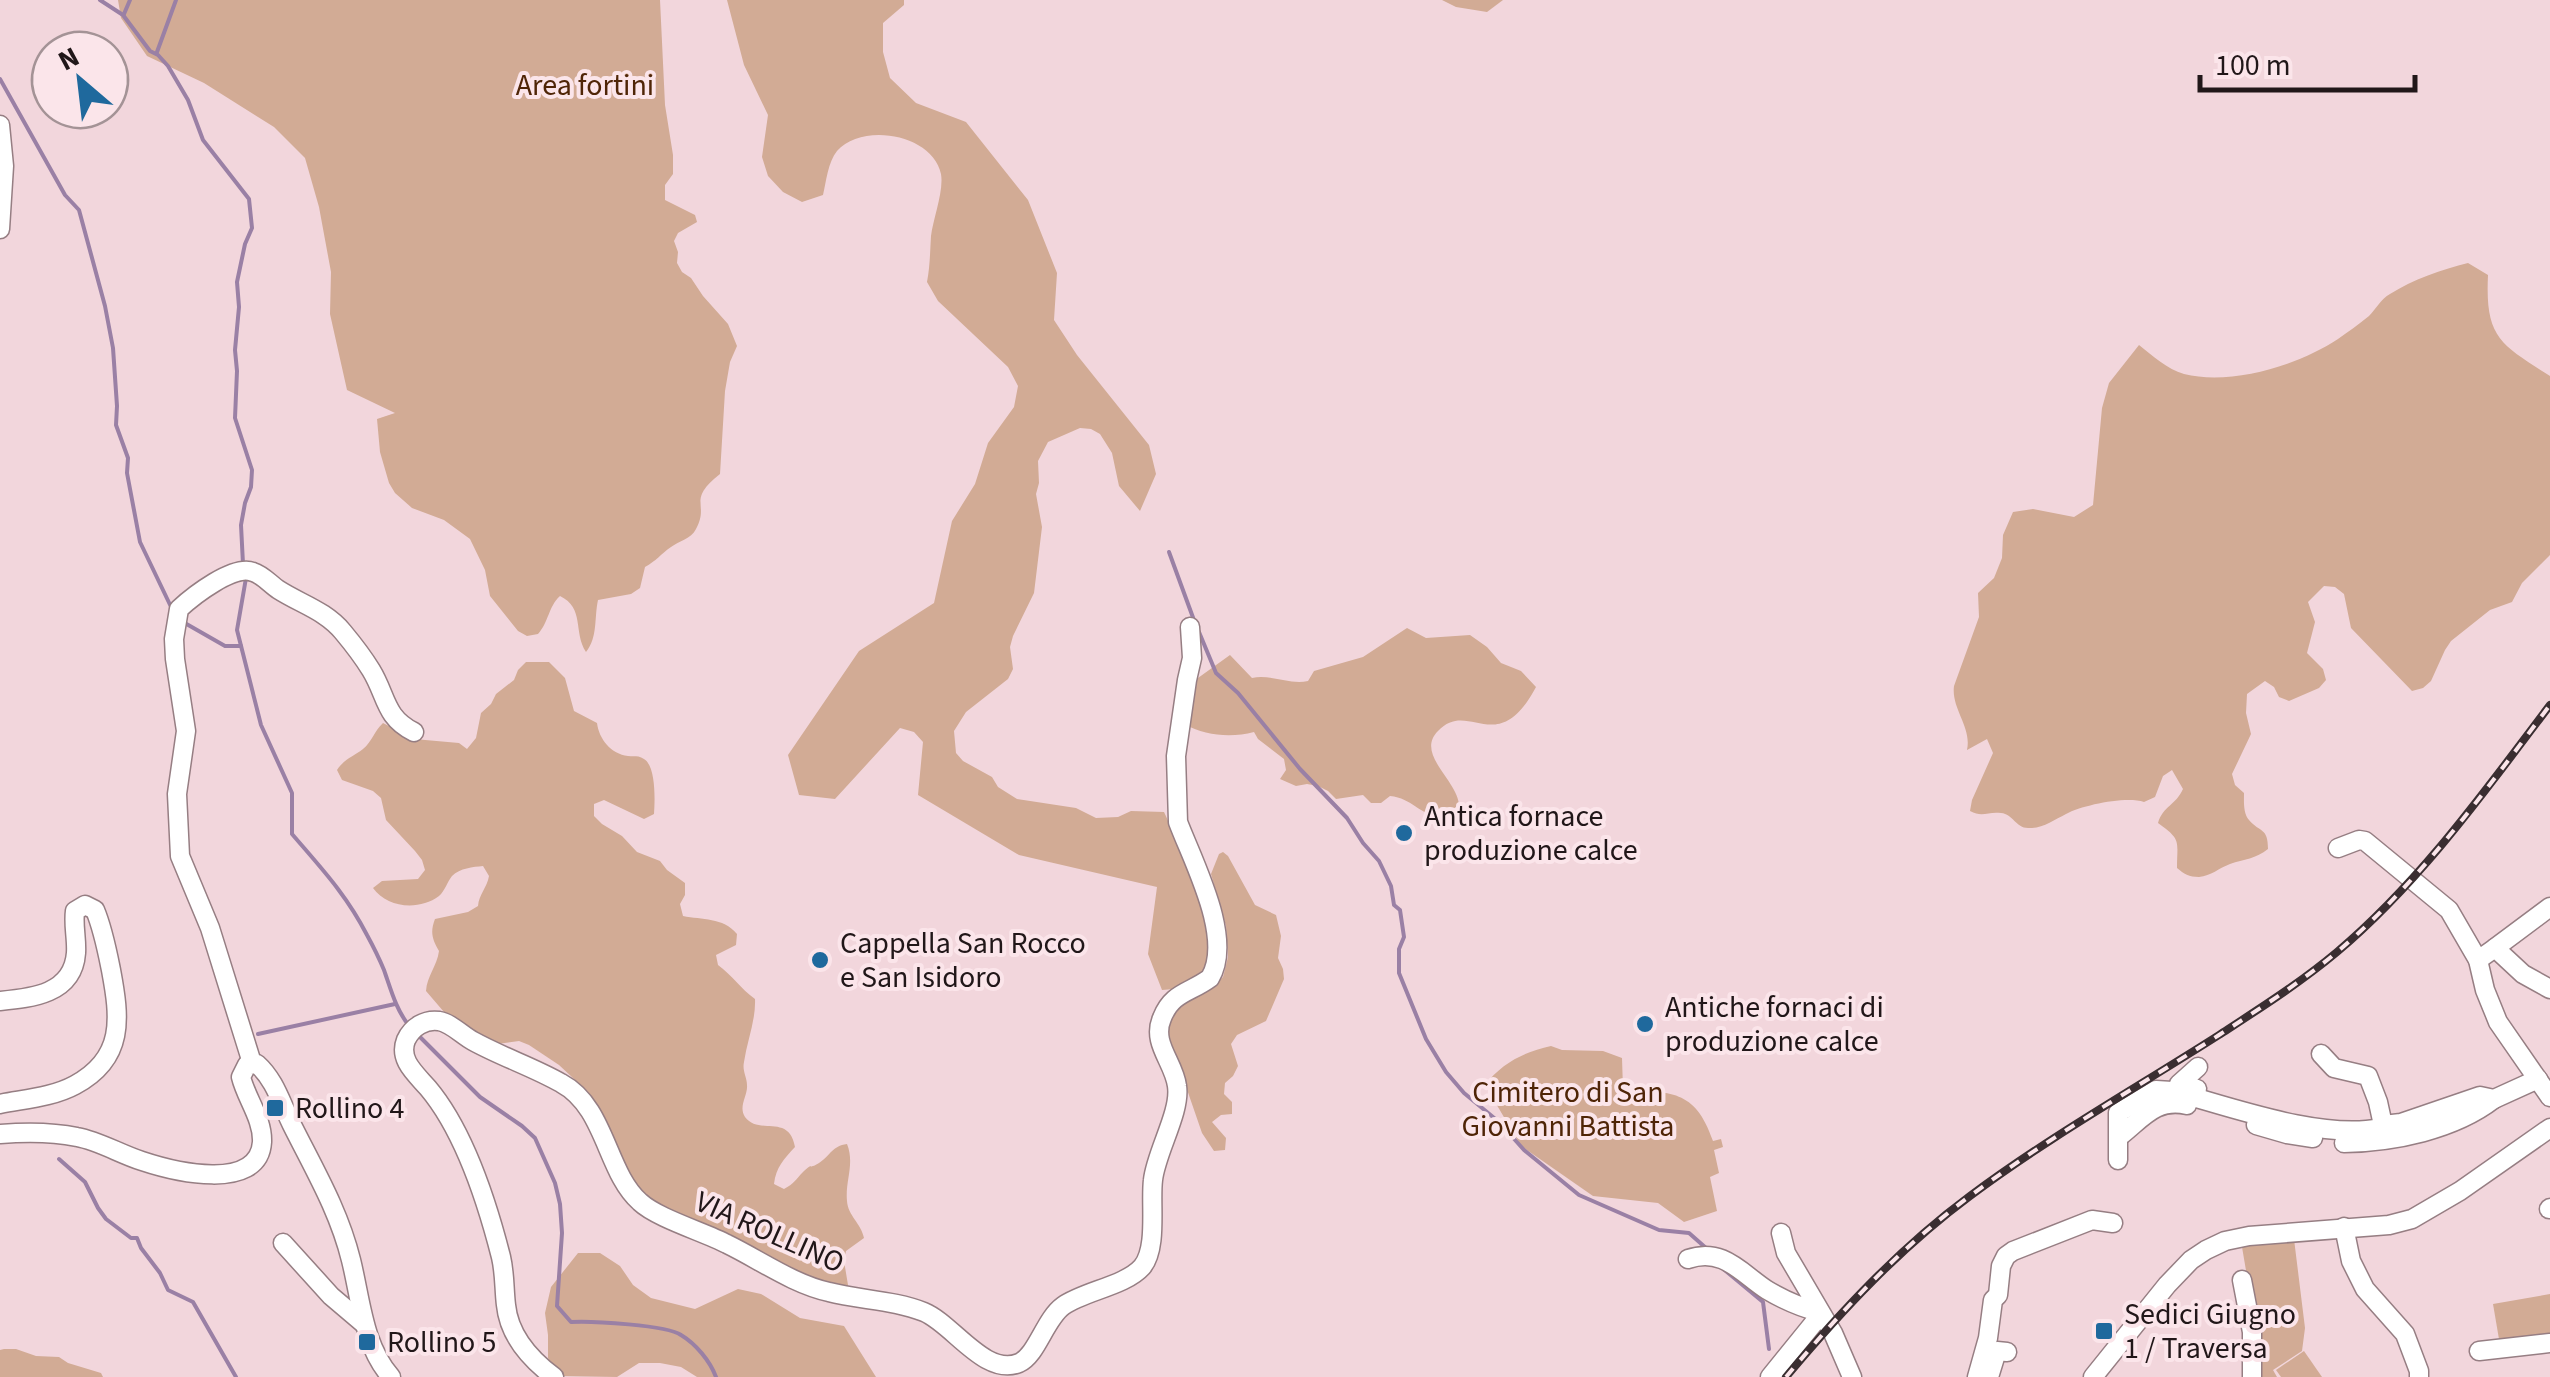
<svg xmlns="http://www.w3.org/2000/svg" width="2550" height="1377" font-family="'Source Sans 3',sans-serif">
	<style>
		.green { fill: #d2ab95 }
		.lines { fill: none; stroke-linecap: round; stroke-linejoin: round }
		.stream { stroke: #9a80a5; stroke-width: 4 }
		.street-casing { stroke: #967e83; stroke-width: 21 }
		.street { stroke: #fff; stroke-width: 18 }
		.rail-casing { stroke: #3a2e31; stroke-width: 8 }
		.rail { stroke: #fbe5ea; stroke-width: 4; stroke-dasharray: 11; stroke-linecap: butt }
		.poi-dot { fill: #1f699d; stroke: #fbe5ea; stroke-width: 4 }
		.labels { text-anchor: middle; stroke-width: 8; stroke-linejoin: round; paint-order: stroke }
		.park-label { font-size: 30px; fill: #4f2507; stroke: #fbe5ea }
		.poi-label { font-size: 30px; fill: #211719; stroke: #fbe5ea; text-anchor: start }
		.street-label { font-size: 30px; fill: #211719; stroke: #fbe5ea }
	</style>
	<rect width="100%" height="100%" fill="#f2d6dc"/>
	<g class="green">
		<path d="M118,0H660L665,105L673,155V174L665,185V200L695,215L697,222L678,233L674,241L678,252L677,263L682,272L691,278L703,296L728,324L737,346L730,362L725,391L720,474C686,501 710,503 696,529C691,539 679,541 671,547C661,554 656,561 645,567L640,588L631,594L598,600C594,619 598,637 586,652C573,632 585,608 560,596C548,607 549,622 538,634L527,636L518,631L490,596L485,570L470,539L444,520L412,508L395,493L389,483L380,452L377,419L395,413L347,390L330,314L331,272L319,207L305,158L274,127L204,83L147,56L121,18Z"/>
		<path d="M727,0H904V5L883,23V52L890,78L916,103L966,122L1028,200L1057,273L1054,320L1077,355L1149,445L1156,474L1140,511L1119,486L1112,453L1100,434L1091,429L1080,428L1048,442L1038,461L1039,483L1036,494L1042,527L1034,593L1013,636L1010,647L1013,669L1008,679L966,712L954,731L956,753L963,761L992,777L998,787L1017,799L1076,808L1096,818L1118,817L1131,811L1164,812C1181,850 1242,960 1186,986C1179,989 1170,989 1162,990L1148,954L1157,887L1019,855L918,795L923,742L914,732L900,728L835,799L799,795L788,755L859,651L934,603L952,521L975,484L988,443L1014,407L1018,386L1008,367L938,301L927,282C930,267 930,252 931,236C933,219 944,191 941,174C933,134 862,122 837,151C828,162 826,182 823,195L802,202L783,192L768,176L762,157L768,115L744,65Z"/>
		<polygon points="1442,0 1503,0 1487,12 1456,7"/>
		<path d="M2468,263L2488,275C2485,338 2500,344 2550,376V555L2522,583L2512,602L2490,610L2451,641L2445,650L2431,681L2423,688L2412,691L2351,628L2344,594L2335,587L2324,586L2308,602L2315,622L2307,653L2323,669L2326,680L2319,688L2289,701L2279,697L2274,687L2265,681L2247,694L2246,713L2251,734L2232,774L2235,785L2244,793C2244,802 2243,813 2249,820C2260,833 2268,827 2268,849C2256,859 2244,859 2230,864C2219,868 2211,876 2199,877C2189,877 2184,874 2177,868C2177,841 2182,840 2158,823C2163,806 2176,805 2183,789L2172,770L2163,776L2155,797L2144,802C2126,796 2083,805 2066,814C2054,820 2042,829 2028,828C2016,828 2013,814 2001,813C1988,811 1983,818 1970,811L1972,800L1993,753L1987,739L1967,750C1972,727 1951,709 1954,686L1979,617L1978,593L1994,578L2002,558L2003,535L2013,512L2033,509L2074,517L2093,505L2102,408L2109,383L2139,345C2153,356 2167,369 2184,374C2231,386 2299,365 2338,339C2348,332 2359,324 2369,316C2376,309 2381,299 2390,294C2412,280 2443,269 2468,263Z"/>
		<path d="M1407,628L1426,638L1470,635L1487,647L1501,663L1521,671L1536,687C1497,760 1469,698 1438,731C1414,755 1461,782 1459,808C1424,829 1420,799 1390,796L1381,803H1371L1363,795L1336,799L1328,791L1318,786L1307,784L1296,786L1280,779L1286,770L1284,759L1258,739L1254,732C1231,738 1206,736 1184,724L1191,683L1230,655L1252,678C1271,674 1289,685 1308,681L1314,671L1363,657Z"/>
		<path d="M526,662H549L565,678L574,711L597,723C599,739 611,754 628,756C634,757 638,755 644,759C656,766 655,800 654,814L644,819L604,800L594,804V816L602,824L622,836L637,852L660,861L667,870L685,883V895L680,904L683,916C702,920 723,917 737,934L736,945L716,955L718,965C732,975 741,989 755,999C756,1020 747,1041 744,1062C742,1071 747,1077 747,1085C748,1096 738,1106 745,1117C759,1136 789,1113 795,1147C784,1159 776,1167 774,1184L784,1189C794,1184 796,1179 803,1172C815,1161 806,1171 819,1163C831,1155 832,1146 847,1144C855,1164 845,1181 847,1201C848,1216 861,1223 864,1238L846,1251L844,1261L849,1291L800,1276L746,1243L667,1211L646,1196L625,1171L588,1092L559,1065L529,1045L519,1041L490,1045L469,1033L444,1012L426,991C427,976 437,966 439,951C432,939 430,932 435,919L468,912L478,906C479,894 487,888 489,876L483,866C473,867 460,868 452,876C447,882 445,891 439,896C419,911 387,908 373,888L382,881L418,879L425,870L422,860L415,851L386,820L381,798L373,791L342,780L337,770C345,758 353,757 363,749C372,742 374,731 383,723L414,739L459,743L467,749L476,738L481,713L491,704L496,694L514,680L518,670Z"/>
		<polygon points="1223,852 1228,856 1255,905 1276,915 1281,936 1278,958 1283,969 1284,979 1266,1021 1237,1035 1231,1044 1238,1066 1233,1076 1225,1083 1224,1094 1232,1102 1232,1114 1221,1115 1212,1122 1226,1138 1225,1150 1214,1151 1202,1133 1182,1075 1175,1066 1168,1034 1169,1023 1182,1004 1212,987 1223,977 1228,957 1226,926 1211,874 1219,854"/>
		<path d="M1551,1046L1562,1050L1603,1051L1622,1058L1623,1089C1670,1093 1695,1088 1713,1141L1721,1139L1723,1147L1714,1150L1719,1173L1710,1177L1717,1211L1684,1222L1658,1203L1593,1196L1521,1146L1485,1085C1502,1063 1524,1052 1551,1046Z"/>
		<polygon points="2294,1239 2305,1328 2302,1351 2273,1370 2277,1377 2260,1377 2250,1294 2242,1247"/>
		<polygon points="578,1253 600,1253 620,1266 633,1285 651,1298 695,1309 738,1289 761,1294 800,1318 844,1326 876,1377 697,1377 681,1367 660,1363 639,1363 617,1377 559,1376 548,1358 548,1335 545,1313 551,1287"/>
		<polygon points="2550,1294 2550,1336 2500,1345 2493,1304"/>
		<polygon points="4,1349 16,1349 36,1356 59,1357 68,1363 101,1373 103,1377 0,1377 0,1350"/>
		<polygon points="2304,1351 2322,1377 2281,1377 2276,1370"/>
	</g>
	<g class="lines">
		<g class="stream">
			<polyline points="100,0 123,15 150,51 158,55 168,66 188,100 203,140 249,199 252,228 245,244 237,282 239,307 235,350 237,371 235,418 252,470 251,487 245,503 241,525 243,564"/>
			<polyline points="124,14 130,0"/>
			<polyline points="157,52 176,0"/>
			<polyline points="0,79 65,195 79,210 105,306 113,348 117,406 116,425 128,458 127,473 140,542 173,611"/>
			<polyline points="1169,552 1195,623"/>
			<path d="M246,578L237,630L261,725L292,793V834C321,868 346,894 367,935C373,946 379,958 384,970C391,990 396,1010 410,1027"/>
			<polyline points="183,622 225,646 241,646"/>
			<polyline points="1199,632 1216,673 1238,693 1300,769 1347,818 1363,843 1379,861 1391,886 1394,905 1400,910 1404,937 1399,949 1399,973 1426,1039 1446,1072 1464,1093 1499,1122 1524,1150 1579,1195 1659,1230 1689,1233 1706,1248"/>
			<polyline points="258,1034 395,1004"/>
			<path d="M417,1034L480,1097L522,1126L535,1138L555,1183L560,1204L562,1233L557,1306L571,1322C592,1321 667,1325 681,1335C696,1344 710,1361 716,1377"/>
			<polyline points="59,1159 85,1182 98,1208 106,1219 131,1238 137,1238 141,1248 160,1273 168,1290 193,1302 236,1377"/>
			<polyline points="1721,1267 1763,1302 1769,1349"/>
		</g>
		<g class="street-casing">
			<g id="street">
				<polyline points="0,125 4,166 0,229"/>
				<polyline points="2338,848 2359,840 2365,841 2449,910 2478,960 2485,990 2498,1022 2550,1097"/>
				<polyline points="2495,948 2550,907"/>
				<polyline points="2478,960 2495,948 2523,974 2550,989"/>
				<path d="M0,1001C32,998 73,994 76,953C77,939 73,925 75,911L85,905L95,910C103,929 107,950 111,970C120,1018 125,1058 75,1085C53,1097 25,1099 0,1104"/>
				<polyline points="2321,1054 2334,1068 2368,1076 2378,1102 2383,1125"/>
				<path d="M252,1063L210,928L180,856L177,794L186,731L175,659L174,639L179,609C193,596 234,564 253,572C263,575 270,584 279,590C301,604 326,611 343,632C353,644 363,657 371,670C387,696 384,717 414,732"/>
				<polyline points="2197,1089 2179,1084 2198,1067"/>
				<polyline points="2256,1125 2287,1134 2313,1138"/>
				<path d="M0,1134C24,1132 53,1132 77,1137C99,1141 120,1154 142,1161C172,1171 259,1193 262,1142C263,1119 246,1098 241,1077L247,1065L257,1064C275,1080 281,1103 292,1125C314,1169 339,1211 351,1260C361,1300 363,1345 391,1377"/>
				<path d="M2120,1136C2143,1118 2156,1098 2187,1105"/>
				<path d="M2344,1143C2394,1142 2454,1130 2494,1099"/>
				<path d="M2118,1160V1113L2156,1090L2172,1091C2231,1107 2321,1140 2380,1128L2383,1125L2401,1123L2480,1096L2494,1099L2538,1079"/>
				<polyline points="2549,1209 2550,1208"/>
				<polyline points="2344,1227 2351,1261 2365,1289 2405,1334 2419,1371 2419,1377"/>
				<polyline points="1781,1233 1786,1253 1833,1333 1852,1377"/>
				<polyline points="283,1243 331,1296 364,1324"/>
				<path d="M1688,1259C1723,1247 1741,1273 1767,1290C1784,1300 1799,1307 1819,1312"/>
				<polyline points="2242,1280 2252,1332 2252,1377"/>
				<polyline points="2479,1351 2550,1343"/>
				<path d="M554,1377C530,1359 509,1336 506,1305C504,1289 505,1274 501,1257C487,1202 465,1132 428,1088C416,1074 398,1060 406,1040C412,1027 425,1019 439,1021C451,1023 462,1035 473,1041C502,1057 533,1067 561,1083C606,1107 606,1172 640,1202C657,1218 704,1232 727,1244C760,1260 793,1284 829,1292C860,1300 894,1300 924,1312C953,1324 985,1377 1019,1363C1037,1355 1045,1319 1063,1306C1084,1291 1125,1286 1142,1267C1158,1248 1150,1203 1153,1180C1156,1152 1181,1112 1177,1086C1174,1062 1151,1043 1162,1018C1172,992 1190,993 1210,978C1234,938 1193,862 1178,822L1176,756L1187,680L1192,658L1190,627"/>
				<polyline points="1770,1377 1817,1319 1819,1312"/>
				<polyline points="1977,1377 1988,1338 1993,1300 1998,1295 2001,1266 2006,1256 2013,1251 2092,1220 2113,1223"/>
				<polyline points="1989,1377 1997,1351 2007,1352"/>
				<polyline points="2093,1377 2167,1285 2191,1260 2206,1250 2225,1241 2249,1236 2389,1225 2412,1219 2460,1191 2550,1128"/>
			</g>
		</g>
		<use href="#street" class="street"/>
		<g class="rail-casing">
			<path id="rail" d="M1786,1377C1842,1310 1900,1248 1970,1196C2049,1137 2136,1088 2219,1035C2259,1009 2300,983 2337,952C2420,882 2485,791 2550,705"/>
		</g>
		<use href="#rail" class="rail"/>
	</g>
	<g class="poi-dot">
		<circle cx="1404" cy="833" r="10"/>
		<circle cx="820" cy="960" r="10"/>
		<circle cx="1645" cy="1024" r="10"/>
		<rect x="265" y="1098" width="20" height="20" rx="5"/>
		<rect x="2094" y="1321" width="20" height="20" rx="5"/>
		<rect x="357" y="1332" width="20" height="20" rx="5"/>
	</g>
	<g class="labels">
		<g class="park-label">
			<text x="585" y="95">Area fortini</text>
			<text x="1568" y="1102">Cimitero di San<tspan x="1568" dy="34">Giovanni Battista</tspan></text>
		</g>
		<g class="poi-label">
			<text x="1424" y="826">Antica fornace<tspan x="1424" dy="34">produzione calce</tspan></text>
			<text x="840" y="953">Cappella San Rocco<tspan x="840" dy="34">e San Isidoro</tspan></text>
			<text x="1665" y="1017">Antiche fornaci di<tspan x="1665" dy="34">produzione calce</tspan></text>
			<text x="295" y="1118">Rollino 4</text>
			<text x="2124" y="1324">Sedici Giugno<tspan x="2124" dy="34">1 / Traversa</tspan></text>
			<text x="387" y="1352">Rollino 5</text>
		</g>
		<g class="street-label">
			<text transform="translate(770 1232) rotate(24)" y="10">VIA ROLLINO</text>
		</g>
	</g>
	<g transform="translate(80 80) rotate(332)"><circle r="48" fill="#fbe5ea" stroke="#a49396" stroke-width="2.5"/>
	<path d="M0-8L18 38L0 25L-18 38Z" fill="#1f699d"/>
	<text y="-15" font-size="28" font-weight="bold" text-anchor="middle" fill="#211719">N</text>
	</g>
	<path d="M2200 75v15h215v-15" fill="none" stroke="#211719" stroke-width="5"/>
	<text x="2215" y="75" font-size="30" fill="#211719" stroke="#fbe5ea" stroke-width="8" paint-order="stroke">100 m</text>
</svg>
